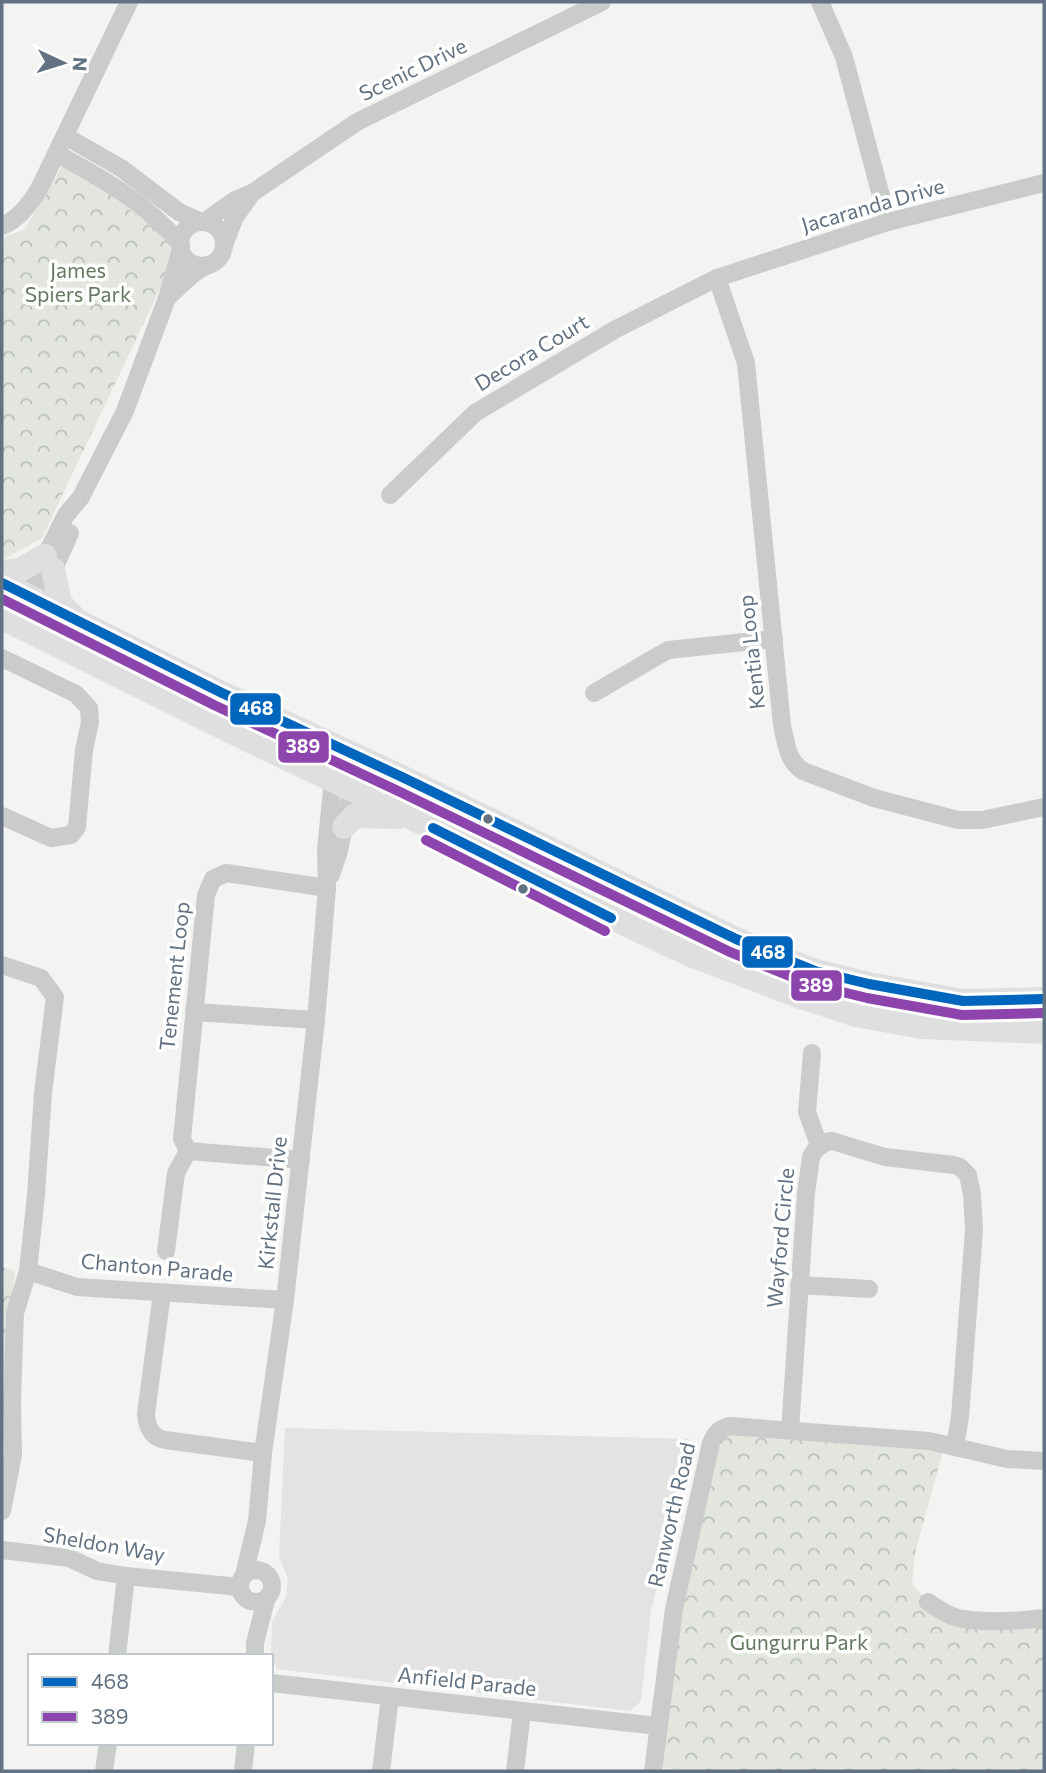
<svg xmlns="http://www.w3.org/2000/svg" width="1046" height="1773" font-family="Commissioner,sans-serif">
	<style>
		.built { fill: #e2e3e2 }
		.forest { fill: url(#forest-crowns) }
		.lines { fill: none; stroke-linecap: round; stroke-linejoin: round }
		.minor { stroke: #cacccc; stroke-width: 18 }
		.highway { stroke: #dfdfe0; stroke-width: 24 }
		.bus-1-casing { stroke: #fff; stroke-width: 16 }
		.bus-2-casing { stroke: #fff; stroke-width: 16 }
		.bus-1 { stroke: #0065bd; stroke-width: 10 }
		.bus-2 { stroke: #8e44ad; stroke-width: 10 }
		.bus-dot { fill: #627282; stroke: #fff; stroke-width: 2.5 }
		.labels { text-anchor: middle; stroke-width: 7; stroke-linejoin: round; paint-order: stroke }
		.street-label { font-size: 21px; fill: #627282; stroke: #fff }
		.park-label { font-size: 21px; fill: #657961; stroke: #fff }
		.line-badge { stroke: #fff; stroke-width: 2.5 }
		.badge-label { font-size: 19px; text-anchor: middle; font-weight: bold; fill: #fff }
	</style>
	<defs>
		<pattern id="forest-crowns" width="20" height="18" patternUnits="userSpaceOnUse" patternTransform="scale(1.75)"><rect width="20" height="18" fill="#e2e6df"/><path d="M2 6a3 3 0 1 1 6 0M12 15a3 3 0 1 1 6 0" fill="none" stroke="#bbbfba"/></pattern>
	</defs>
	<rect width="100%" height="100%" fill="#f3f3f1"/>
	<polygon class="built" points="285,1428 690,1439 651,1612 641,1701 630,1711 277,1669 271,1656 272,1622 286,1597 288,1578 279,1557"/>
	<g class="forest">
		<polygon points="66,159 166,238 172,254 167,274 42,538 2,560 2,238 25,229"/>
		<polygon points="2,1267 15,1271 2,1376"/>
		<polygon points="722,1428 945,1444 915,1553 912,1584 928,1602 945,1613 1044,1618 1044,1771 692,1771 654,1767 674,1609"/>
	</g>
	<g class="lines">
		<g class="minor">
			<polyline points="820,2 844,57 888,222"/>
			<polyline points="65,136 121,168 179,212 201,222"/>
			<path d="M57,154C102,178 148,204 181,245"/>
			<polyline points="204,222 235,200 252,193 357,122 602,2"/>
			<circle cx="202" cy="244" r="22"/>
			<path d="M2,226C19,219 31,203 40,187L129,2"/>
			<polyline points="224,245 235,217 250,196"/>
			<path d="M717,278L746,363L782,725C786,742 787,761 803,771L874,798L958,820H982L1044,807"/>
			<polyline points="167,298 193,274 207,265"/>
			<polyline points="390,495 475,413 616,329 717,278 888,222 1044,183"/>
			<polyline points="9,621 26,594 66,515 81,497 125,411 167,298 181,249"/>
			<polyline points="22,629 40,600 70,533"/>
			<polyline points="2,658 76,694 89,708 90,722 84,750 77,827 71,835 51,838 2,816"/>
			<polyline points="594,693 668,650 774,639"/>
			<polyline points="331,875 339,851 352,789 364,759"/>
			<polyline points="2,965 41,978 55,997 43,1093 36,1195 28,1271 15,1313 12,1401 13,1455 2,1511"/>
			<polyline points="194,1012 316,1020"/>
			<polyline points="812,1053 807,1112 819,1145"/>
			<polyline points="301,1160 188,1151 182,1139 206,895 213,879 226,873 327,888"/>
			<polyline points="166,1251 176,1173 188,1151"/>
			<polyline points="28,1271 77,1287 285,1300"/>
			<polyline points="799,1285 869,1289"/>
			<path d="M162,1293L146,1414C147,1427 151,1437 165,1440L263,1453"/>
			<polyline points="790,1430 806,1193 811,1157 815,1150 826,1142 832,1141 885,1157 954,1165 960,1167 968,1175 972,1194 974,1230 960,1417 955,1446"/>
			<polyline points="2,1550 69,1558 97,1571 126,1576 240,1587"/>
			<circle cx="256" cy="1586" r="16"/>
			<polyline points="244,1575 257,1521 263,1453 285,1300 316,1020 327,888 326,850 333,780 346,750"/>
			<path d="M928,1602C939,1609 951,1618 964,1619C989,1623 1019,1621 1044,1618"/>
			<polyline points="117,1656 126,1576"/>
			<polyline points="255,1656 255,1643 266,1600"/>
			<polyline points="271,1683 658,1726"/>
			<polyline points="104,1771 108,1743"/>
			<polyline points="243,1771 246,1743"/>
			<polyline points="381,1771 390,1697"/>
			<polyline points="515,1771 522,1712"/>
			<path d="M653,1771L674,1609L711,1443C715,1433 719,1429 730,1426L929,1441L1007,1459L1044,1461"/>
		</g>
		<g class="highway">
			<polyline points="53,569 60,603 72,615"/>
			<polyline points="2,572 20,570 45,556"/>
			<polyline points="2,583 220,692 402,777 736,939 815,971 869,984 963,1001 1044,999"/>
			<polyline points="2,618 250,741 416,820 536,882 688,954 798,996 856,1015 922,1027 1044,1032"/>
			<polyline points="344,827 354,816 398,817"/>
		</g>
		<g class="bus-1-casing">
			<g id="bus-1">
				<polyline points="2,583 220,692 402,777 736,939 815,971 869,984 963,1001 1044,999"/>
				<polyline points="433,828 611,918"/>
			</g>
		</g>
		<g class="bus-2-casing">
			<g id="bus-2">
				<polyline points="2,599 214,705 396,790 730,952 810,984 867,998 962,1015 1044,1013"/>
				<polyline points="426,840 605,931"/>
			</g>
		</g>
		<use href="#bus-1" class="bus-1"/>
		<use href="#bus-2" class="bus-2"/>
	</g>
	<g class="bus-dot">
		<circle cx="488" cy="819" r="6"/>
		<circle cx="523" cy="889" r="6"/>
	</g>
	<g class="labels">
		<g class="street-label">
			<text transform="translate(413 70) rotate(-26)" y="7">Scenic Drive</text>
			<text transform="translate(873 206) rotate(-16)" y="7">Jacaranda Drive</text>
			<text transform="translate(532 353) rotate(-31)" y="7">Decora Court</text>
			<text transform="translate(752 652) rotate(-96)" y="7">Kentia Loop</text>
			<text transform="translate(175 976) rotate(-84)" y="7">Tenement Loop</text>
			<text transform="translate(273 1203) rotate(-84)" y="7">Kirkstall Drive</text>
			<text transform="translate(781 1238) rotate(-85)" y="7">Wayford Circle</text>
			<text transform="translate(157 1268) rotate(5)" y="7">Chanton Parade</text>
			<text transform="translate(672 1515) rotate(-77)" y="7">Ranworth Road</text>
			<text transform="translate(104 1545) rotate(10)" y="7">Sheldon Way</text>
			<text transform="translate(467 1682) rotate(6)" y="7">Anfield Parade</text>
		</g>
		<g class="park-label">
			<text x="78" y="278">James<tspan x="78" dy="24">Spiers Park</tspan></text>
			<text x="799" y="1650">Gungurru Park</text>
		</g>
	</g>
	<g class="line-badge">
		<rect x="229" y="692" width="53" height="34" rx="7" fill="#0065bd"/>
		<rect x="277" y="730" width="53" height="34" rx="7" fill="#8e44ad"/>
		<rect x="741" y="935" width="53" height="34" rx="7" fill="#0065bd"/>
		<rect x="790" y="969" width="53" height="33" rx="7" fill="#8e44ad"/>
	</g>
	<g class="badge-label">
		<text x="256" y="715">468</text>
		<text x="303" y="753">389</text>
		<text x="768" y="959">468</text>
		<text x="816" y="992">389</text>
	</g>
	<rect width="1046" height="1773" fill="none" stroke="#627282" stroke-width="7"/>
	<rect x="28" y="1654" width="245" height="91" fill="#ffffff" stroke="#c0c7cd" stroke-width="2"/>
	<rect x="42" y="1677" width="35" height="10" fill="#0065bd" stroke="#c0c7cd" stroke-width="2"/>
	<text x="91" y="1689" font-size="21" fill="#627282">468</text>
	<rect x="42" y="1712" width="35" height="10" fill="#8e44ad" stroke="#c0c7cd" stroke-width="2"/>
	<text x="91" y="1724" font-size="21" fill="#627282">389</text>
	<g transform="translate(63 63) rotate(94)" stroke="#ffffff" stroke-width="5" paint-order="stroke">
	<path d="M0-5L12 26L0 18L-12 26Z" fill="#627282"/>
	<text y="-10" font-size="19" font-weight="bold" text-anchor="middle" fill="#627282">N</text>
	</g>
</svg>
